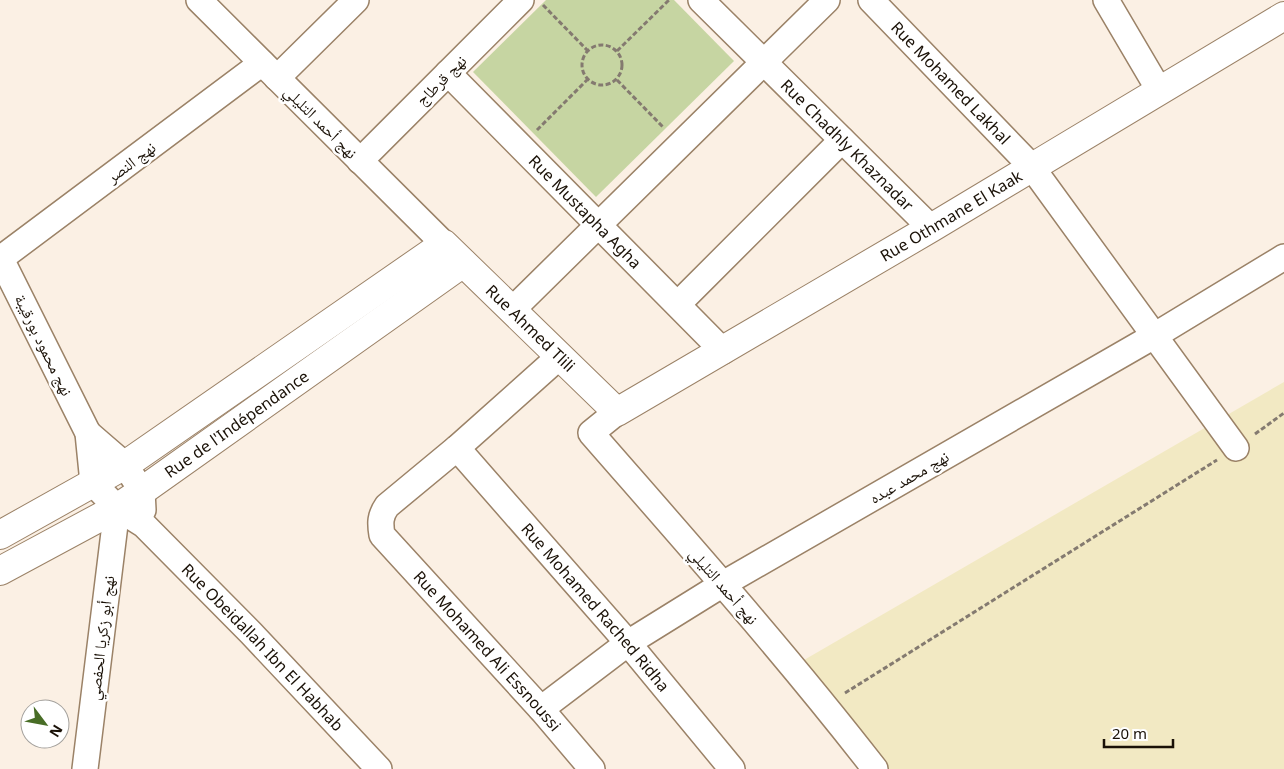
<svg xmlns="http://www.w3.org/2000/svg" width="1284" height="769" font-family="'Noto Sans','Noto Naskh Arabic',sans-serif">
	<style>
		.green { fill: #c6d5a2 }
		.sand { fill: #f2e9c3 }
		.lines { fill: none; stroke-linecap: round; stroke-linejoin: round }
		.street-casing { stroke: #9b8267; stroke-width: 28 }
		.secondary-casing { stroke: #9b8267; stroke-width: 30 }
		.path { stroke: #847a70; stroke-width: 3; stroke-dasharray: 5 2.5; stroke-linecap: butt }
		.street { stroke: #fff; stroke-width: 25 }
		.secondary { stroke: #fff; stroke-width: 28 }
		.labels { text-anchor: middle; stroke-width: 5; stroke-linejoin: round; paint-order: stroke }
		.street-label { font-size: 16px; fill: #1a1107; stroke: #fff }
	</style>
	<rect width="100%" height="100%" fill="#fbf0e4"/>
	<polygon class="green" points="546,0 674,0 734,61 596,197 473,72"/>
	<polygon class="sand" points="1284,382 1284,769 886,769 804,660"/>
	<g class="lines">
		<g class="street-casing">
			<g id="street">
				<polyline points="199,0 444,244"/>
				<path id="s1" d="M701,0L931,228"/>
				<path id="s2" d="M871,0L1031,166L1236,448"/>
				<polyline points="1106,0 1159,90"/>
				<path id="s3" d="M448,73L723,351"/>
				<polyline points="277,78 356,0"/>
				<polyline points="360,161 521,0"/>
				<path id="s4" d="M0,257L88,433L93,483L117,508L144,525L251,633L379,769"/>
				<polyline points="0,259 262,63"/>
				<polyline points="678,304 842,140"/>
				<polyline points="512,310 827,0"/>
				<path id="s5" d="M560,356L457,448L387,506C380,516 380,523 382,535L541,709L592,769"/>
				<path d="M617,412L591,433C687,543 785,653 875,769"/>
				<polyline points="88,433 125,465 142,491 143,510"/>
				<path id="s6" d="M457,448L628,643L732,769"/>
				<polyline points="541,709 628,643 723,584 1154,336 1284,257"/>
				<polyline points="85,769 117,508"/>
			</g>
		</g>
		<g class="secondary-casing">
			<g id="secondary">
				<path id="s7" d="M0,535L125,465L444,244L617,412L931,228L1284,16"/>
				<path id="s8" d="M0,571L117,508L142,491L463,263"/>
			</g>
		</g>
		<g class="path">
			<polyline points="543,5 588,51"/>
			<circle cx="602" cy="65" r="20"/>
			<polyline points="617,51 669,0"/>
			<polyline points="617,80 664,128"/>
			<polyline points="537,130 588,79"/>
			<polyline points="1255,434 1284,413"/>
			<polyline points="845,693 1217,460"/>
		</g>
		<use href="#street" class="street"/>
		<use href="#secondary" class="secondary"/>
	</g>
	<g class="labels">
		<g class="street-label">
			<text transform="translate(441 80) rotate(-45)" y="6">نهج قرطاج</text>
			<text dy="6" stroke="none"><textPath href="#s2" startOffset="115">Rue Mohamed Lakhal</textPath></text>
			<text transform="translate(321 122) rotate(45)" y="6">نهج أحمد التليلي</text>
			<text dy="6" stroke="none"><textPath href="#s1" startOffset="206">Rue Chadhly Khaznadar</textPath></text>
			<text transform="translate(131 162) rotate(-37)" y="6">نهج النصر</text>
			<text dy="6" stroke="none"><textPath href="#s3" startOffset="195">Rue Mustapha Agha</textPath></text>
			<text dy="6" stroke="none"><textPath href="#s7" startOffset="1160">Rue Othmane El Kaak</textPath></text>
			<text dy="6" stroke="none"><textPath href="#s7" startOffset="652">Rue Ahmed Tlili</textPath></text>
			<text transform="translate(44 345) rotate(64)" y="6">نهج محمود بورقيبة</text>
			<text dy="6" stroke="none"><textPath href="#s8" startOffset="279">Rue de l'Indépendance</textPath></text>
			<text transform="translate(909 477) rotate(-30)" y="6">نهج محمد عبده</text>
			<text transform="translate(724 586) rotate(49)" y="6">نهج أحمد التليلي</text>
			<text dy="6" stroke="none"><textPath href="#s6" startOffset="211">Rue Mohamed Rached Ridha</textPath></text>
			<text transform="translate(101 638) rotate(-83)" y="6">نهج أبو زكريا الحفصي</text>
			<text dy="6" stroke="none"><textPath href="#s4" startOffset="484">Rue Obeidallah Ibn El Habhab</textPath></text>
			<text dy="6" stroke="none"><textPath href="#s5" startOffset="416">Rue Mohamed Ali Essnoussi</textPath></text>
		</g>
	</g>
	<g transform="translate(45 724) rotate(122)"><circle r="24" fill="#ffffff" stroke="#a3a09c"/>
	<path d="M0-4L9 19L0 12L-9 19Z" fill="#486d26"/>
	<text y="-8" font-size="14" font-weight="bold" text-anchor="middle" fill="#1a1107">N</text>
	</g>
	<path d="M1104 739v8h69v-8" fill="none" stroke="#1a1107" stroke-width="2.5"/>
	<text x="1112" y="739" font-size="15" fill="#1a1107" stroke="#ffffff" stroke-width="4" paint-order="stroke">20 m</text>
</svg>
